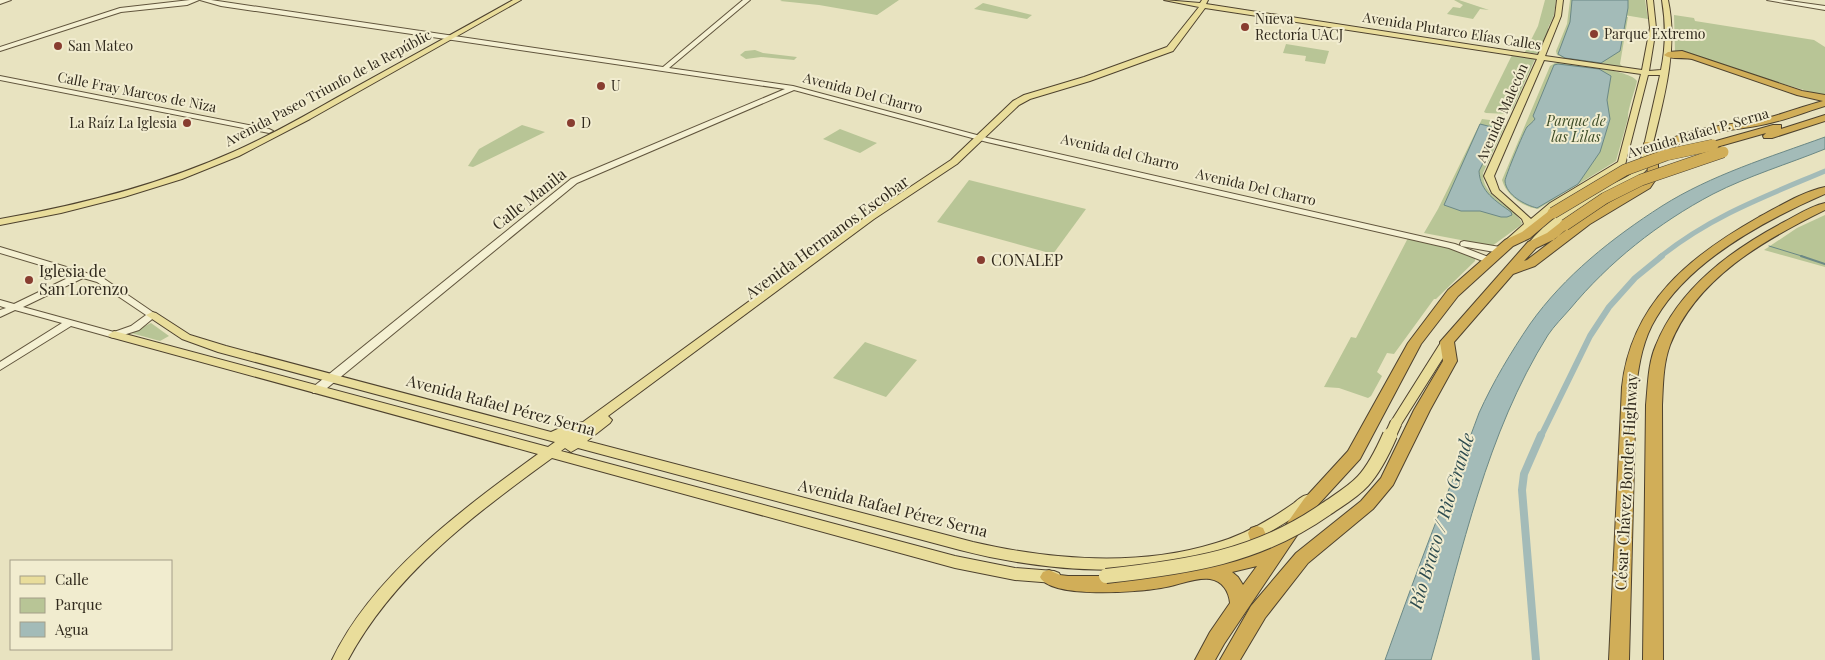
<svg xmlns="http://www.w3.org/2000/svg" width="1825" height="660" font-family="'Playfair Display',serif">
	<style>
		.green { fill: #b8c596 }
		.water { fill: #a3bbb8; stroke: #6b8885 }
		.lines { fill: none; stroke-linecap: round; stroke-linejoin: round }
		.stream-far1 { stroke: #6b8885; stroke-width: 1 }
		.stream { stroke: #6b8885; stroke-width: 2 }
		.canal-far2 { stroke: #a3bbb8; stroke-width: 5 }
		.canal-far1 { stroke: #a3bbb8; stroke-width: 6 }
		.canal { stroke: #a3bbb8; stroke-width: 8 }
		.secondary-casing { stroke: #61553d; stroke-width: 2 }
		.primary-casing { stroke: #4e422e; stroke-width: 2 }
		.highway-casing { stroke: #4e422e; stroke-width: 2 }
		.secondary { fill: #f4f0d2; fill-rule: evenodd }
		.primary { fill: #e9dd9b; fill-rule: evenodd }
		.highway { fill: #d1ae58; fill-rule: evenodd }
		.primary-bridge-far1-casing { stroke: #4e422e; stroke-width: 13; stroke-linecap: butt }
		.primary-bridge-casing { stroke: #4e422e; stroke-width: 16; stroke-linecap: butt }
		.highway-bridge-casing { stroke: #4e422e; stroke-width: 12; stroke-linecap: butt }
		.primary-bridge-far1 { stroke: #e9dd9b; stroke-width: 11 }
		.primary-bridge { stroke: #e9dd9b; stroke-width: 14 }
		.highway-bridge { stroke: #d1ae58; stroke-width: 11 }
		.poi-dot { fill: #883d30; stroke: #f1eccf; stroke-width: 2 }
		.labels { text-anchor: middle; stroke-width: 4; stroke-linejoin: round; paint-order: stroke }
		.far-poi-label { font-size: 14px; fill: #312a1d; stroke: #f1eccf; text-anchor: start }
		.far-street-label { font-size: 14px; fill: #312a1d; stroke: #f1eccf }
		.far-park-label { font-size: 14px; font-style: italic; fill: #3c4b26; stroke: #f1eccf }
		.street-label { font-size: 16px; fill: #312a1d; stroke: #f1eccf }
		.poi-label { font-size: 16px; fill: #312a1d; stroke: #f1eccf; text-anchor: start }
		.water-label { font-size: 18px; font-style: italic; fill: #2e4c4f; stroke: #f1eccf }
	</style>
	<rect width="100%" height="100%" fill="#e8e3c0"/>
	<g class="green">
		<polygon points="782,0 899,0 877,15 819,5 780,1"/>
		<polygon points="1454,0 1459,0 1489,10 1480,9 1473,19 1447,14 1453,7 1460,8 1463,5"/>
		<polygon points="1545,0 1556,0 1554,15 1548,28 1549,30 1539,54 1525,52 1538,26"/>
		<polygon points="1570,0 1645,0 1648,19 1624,15 1623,17 1628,17 1620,64 1623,67 1566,59 1557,55 1556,51 1567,24"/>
		<polygon points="983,3 1032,15 1027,19 974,9"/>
		<polygon points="1674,15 1694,18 1695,21 1814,40 1825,47 1825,96 1675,53"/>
		<polygon points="1286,44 1329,51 1325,64 1305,61 1306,56 1283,53"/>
		<polygon points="755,50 763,53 797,57 794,60 761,57 746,59 740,55 745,51"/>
		<polygon points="1512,55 1535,59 1513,108 1507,114 1486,113 1484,112"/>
		<path d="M1555,63C1569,63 1631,70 1637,81C1635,91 1627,111 1628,118L1616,161L1538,209C1523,207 1506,195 1502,180L1550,66Z"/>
		<path d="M1482,119L1497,121L1505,126L1483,173C1482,198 1512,203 1522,223L1521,225L1492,246L1424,233L1438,209Z"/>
		<polygon points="522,125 545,132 473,167 468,166 479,149"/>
		<polygon points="840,129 877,143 860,153 823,139"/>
		<polygon points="969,180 1086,209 1053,254 937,222"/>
		<polygon points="1825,215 1825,267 1764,250 1797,228"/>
		<polygon points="1408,238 1461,251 1475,258 1475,261 1436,299 1434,299 1394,354 1387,353 1377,372 1382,376 1371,396 1368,398 1339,388 1324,387 1351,337 1356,338"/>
		<polygon points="151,323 169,336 160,341 131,333"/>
		<polygon points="865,342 917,360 886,397 833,378"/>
	</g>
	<g class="water">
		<polygon points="1572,0 1628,0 1628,8 1620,51 1601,63 1565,58 1558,54 1570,22"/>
		<path d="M1558,64L1599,69L1611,76L1607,100L1610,119L1600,152L1578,184L1537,208C1525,205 1506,195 1505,181C1505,177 1524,131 1527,127C1529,125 1533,122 1535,119L1533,116L1554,65Z"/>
		<path d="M1480,124L1500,129L1479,171C1480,192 1496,201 1511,212L1512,215L1507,217H1501L1480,211H1461L1444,205Z"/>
		<path d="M1825,137V149C1788,164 1748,176 1713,194C1658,223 1609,262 1570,309C1563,317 1554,326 1548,335C1486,434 1463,549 1431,660H1385C1409,593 1433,527 1460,462C1467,446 1473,429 1479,413C1493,382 1511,352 1530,324C1564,276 1612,238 1662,206C1711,175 1770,157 1825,137Z"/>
	</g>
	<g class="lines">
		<polyline class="stream-far1" points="1769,246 1805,257"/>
		<polyline class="stream" points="1801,256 1825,264"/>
		<path class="canal-far2" d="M1660,257C1711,216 1766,196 1825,171"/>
		<polyline class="canal-far1" points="1541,436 1590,336 1609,307 1635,278 1662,256"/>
		<polyline class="canal" points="1536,660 1522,490 1524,474 1541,435"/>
		<g class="secondary-casing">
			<g id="secondary">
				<polygon points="0,0 11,0 0,4"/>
				<polygon points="190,0 199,0 187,5 121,12 0,51 0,47 120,8"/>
				<polygon points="200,0 211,0 663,67 743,0 750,0 669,68 793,86 988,138 1455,244 1491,258 1493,260 1488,263 1449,248 987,142 794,90 577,183 321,393 313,393 312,390 313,387 571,179 785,89 221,6"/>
				<polygon points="1767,0 1782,0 1825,6 1825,10"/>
				<polygon points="0,76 269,129 273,131 269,133 0,80"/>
				<polygon points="1464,241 1500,247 1504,250 1500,253 1461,246 1460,244 1461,242"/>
				<path d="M0,247L103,278L157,315L139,330L114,338L71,326L0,370V362L62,323L15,310L0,317V310L6,308L0,306V300L14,304L74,275L0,253ZM83,278L97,282L146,315L131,326L114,332L23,307Z"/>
			</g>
		</g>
		<g class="primary-casing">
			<g id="primary">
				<path d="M513,0H521L310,119L239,156L182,179L124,197L61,213L0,225V219C80,205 159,185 233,152C272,135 309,113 347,92C402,61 458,31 513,0Z"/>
				<path d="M1164,0L1200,3L1202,0H1208L1206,4L1538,55L1555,16L1557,0H1563L1561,16L1545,56L1642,70L1650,28L1647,0H1653L1656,28L1649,71L1661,70C1666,46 1666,24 1662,0H1668C1680,55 1659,114 1647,169C1635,184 1614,189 1597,199C1574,212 1554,228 1536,247L1532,248L1527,245C1546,221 1575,203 1602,189C1614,183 1628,178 1639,168L1660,75H1648L1625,165L1556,207L1514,244H1506L1505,242L1506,240L1524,224L1522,219L1492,193L1484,176L1537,59L1205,8L1173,51L1090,81L1030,99L1019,105L957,164L874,219L608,416L612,420L610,423L587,441L973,542C1051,560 1139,567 1216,543C1244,535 1270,520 1294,503C1300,498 1305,493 1314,495L1316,499L1314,503C1293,518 1272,532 1249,543C1163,582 1049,573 960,550L578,448L571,452L565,448L561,451L955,556L1015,568L1054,571L1059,573L1061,577L1059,581L1054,583L1015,580L955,568L552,458C475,514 394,574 348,660H332C372,575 464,508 538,454L110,337L108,335L114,331L548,447L555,442L218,352L182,339L146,315L152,312L156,313L190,335L226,346L551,432L562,427L583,422L868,215L951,160L1013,101L1024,95L1084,77L1167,47L1199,7ZM1544,60L1641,74L1618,162L1550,203L1531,219L1499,190L1494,176Z"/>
				<polygon points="1447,338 1453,342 1400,426 1392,426 1390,423 1392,420 1443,339"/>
			</g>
		</g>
		<g class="highway-casing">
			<g id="highway">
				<path d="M1682,51L1802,91L1825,95V106C1805,112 1786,120 1766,124C1730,132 1685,131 1658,159V176L1650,188L1590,224L1535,266L1513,274L1454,342L1457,361L1430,410L1393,485L1373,509L1308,563L1265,618L1240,660H1220L1251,606L1296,553L1361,501L1381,478L1414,410L1443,361L1440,342L1528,242L1547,233L1561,222H1569L1571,225L1555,239L1536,248L1524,261L1527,260L1582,218L1642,184L1647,176L1648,166L1644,144L1645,142H1653L1656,149C1677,127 1737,125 1767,118C1786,113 1804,106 1823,101L1797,95L1692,59C1684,57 1670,60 1664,55L1668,52Z"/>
				<polygon points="1825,115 1825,121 1772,138 1764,138 1763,136 1766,133 1713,148 1708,145 1709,143 1773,125 1781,125 1781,129"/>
				<path d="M1825,187V194C1765,220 1690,260 1656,318C1643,339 1639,363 1636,387L1629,660H1609L1622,387C1631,303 1690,256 1759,217C1780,206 1802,192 1825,187Z"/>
				<path d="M1825,203V210C1764,240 1696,278 1670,345C1663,364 1663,385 1662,405L1663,660H1643L1646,405C1648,385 1648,363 1656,345C1679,288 1731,250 1784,222C1797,215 1811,206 1825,203Z"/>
				<path d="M1553,209L1557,211L1559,213L1557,215L1530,238L1513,246L1458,296L1421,344L1360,459L1316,507L1224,644L1215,660H1195L1210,632L1230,603C1229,592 1223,581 1210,579C1194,577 1177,586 1161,588C1138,592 1051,599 1040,577L1043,572L1049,570L1060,575L1068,576H1121L1161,574L1254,552L1248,533L1251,528L1257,526L1263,528L1271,546L1304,499L1348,451L1408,343L1448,290L1505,240L1522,232L1549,211ZM1257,566L1243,585L1238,577L1232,572Z"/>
			</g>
		</g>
		<use href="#secondary" class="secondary"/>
		<use href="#primary" class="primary"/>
		<use href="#highway" class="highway"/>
		<g class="primary-bridge-far1-casing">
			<polyline id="primary-bridge-far1" points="1390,436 1396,423"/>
		</g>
		<g class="primary-bridge-casing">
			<path id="primary-bridge" d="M1106,576C1188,567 1258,557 1326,509C1339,500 1353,492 1363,481C1375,468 1383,451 1390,435"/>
		</g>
		<g class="highway-bridge-casing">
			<g id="highway-bridge">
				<polyline points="1553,213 1625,170 1666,155 1713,145"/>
				<polyline points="1565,225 1605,198 1641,180 1723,152"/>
			</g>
		</g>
		<use href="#primary-bridge-far1" class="primary-bridge-far1"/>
		<use href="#primary-bridge" class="primary-bridge"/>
		<use href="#highway-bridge" class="highway-bridge"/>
	</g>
	<g class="poi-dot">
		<circle cx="1245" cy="27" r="5"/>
		<circle cx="1594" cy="34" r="5"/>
		<circle cx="58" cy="46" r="5"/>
		<circle cx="601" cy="86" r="5"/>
		<circle cx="187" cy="123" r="5"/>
		<circle cx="571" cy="123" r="5"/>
		<circle cx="981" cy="260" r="5"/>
		<circle cx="29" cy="280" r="5"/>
	</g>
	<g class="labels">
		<g class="far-poi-label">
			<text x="1255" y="24">Nueva<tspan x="1255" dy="16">Rectoría UACJ</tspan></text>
			<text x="1604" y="39">Parque Extremo</text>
			<text x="68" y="51">San Mateo</text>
			<text x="611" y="91">U</text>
			<text x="177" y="128" text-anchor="end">La Raíz La Iglesia</text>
			<text x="581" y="128">D</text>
		</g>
		<g class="far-street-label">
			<text transform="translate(1452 31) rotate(9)" y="5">Avenida Plutarco Elías Calles</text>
			<text transform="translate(328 88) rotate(-28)" y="5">Avenida Paseo Triunfo de la Repúblic</text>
			<text transform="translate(137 92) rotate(11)" y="5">Calle Fray Marcos de Niza</text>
			<text transform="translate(863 93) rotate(15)" y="5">Avenida Del Charro</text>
			<text transform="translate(1502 113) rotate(-66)" y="5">Avenida Malecón</text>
			<text transform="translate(1698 133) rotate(-16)" y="5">Avenida Rafael P. Serna</text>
			<text transform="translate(1120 152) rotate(13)" y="5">Avenida del Charro</text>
			<text transform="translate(1256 187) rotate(13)" y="5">Avenida Del Charro</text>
		</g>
		<g class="far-park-label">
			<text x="1576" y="126">Parque de<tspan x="1576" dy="16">las Lilas</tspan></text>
		</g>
		<g class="street-label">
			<text transform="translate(529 199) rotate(-38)" y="6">Calle Manila</text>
			<text transform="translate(827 237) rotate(-36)" y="6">Avenida Hermanos Escobar</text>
			<text transform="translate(501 405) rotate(15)" y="6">Avenida Rafael Pérez Serna</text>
			<text transform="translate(1626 482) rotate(-87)" y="6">César Chávez Border Highway</text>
			<text transform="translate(893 508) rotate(14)" y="6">Avenida Rafael Pérez Serna</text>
		</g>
		<g class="poi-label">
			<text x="991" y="266">CONALEP</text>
			<text x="39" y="277">Iglesia de<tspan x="39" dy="18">San Lorenzo</tspan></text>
		</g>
		<g class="water-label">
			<text transform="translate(1442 521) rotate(-73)" y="6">Río Bravo / Rio Grande</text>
		</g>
	</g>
	<rect x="10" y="560" width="162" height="90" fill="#f1eccf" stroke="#a49e88"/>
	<rect x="20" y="576" width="25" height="8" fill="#e9dd9b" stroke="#a49e88"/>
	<text x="55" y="585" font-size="15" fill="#312a1d">Calle</text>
	<rect x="20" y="598" width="25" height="15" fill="#b8c596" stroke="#a49e88"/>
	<text x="55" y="610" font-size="15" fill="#312a1d">Parque</text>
	<rect x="20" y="622" width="25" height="15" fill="#a3bbb8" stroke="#a49e88"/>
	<text x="55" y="635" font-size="15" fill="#312a1d">Agua</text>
</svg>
